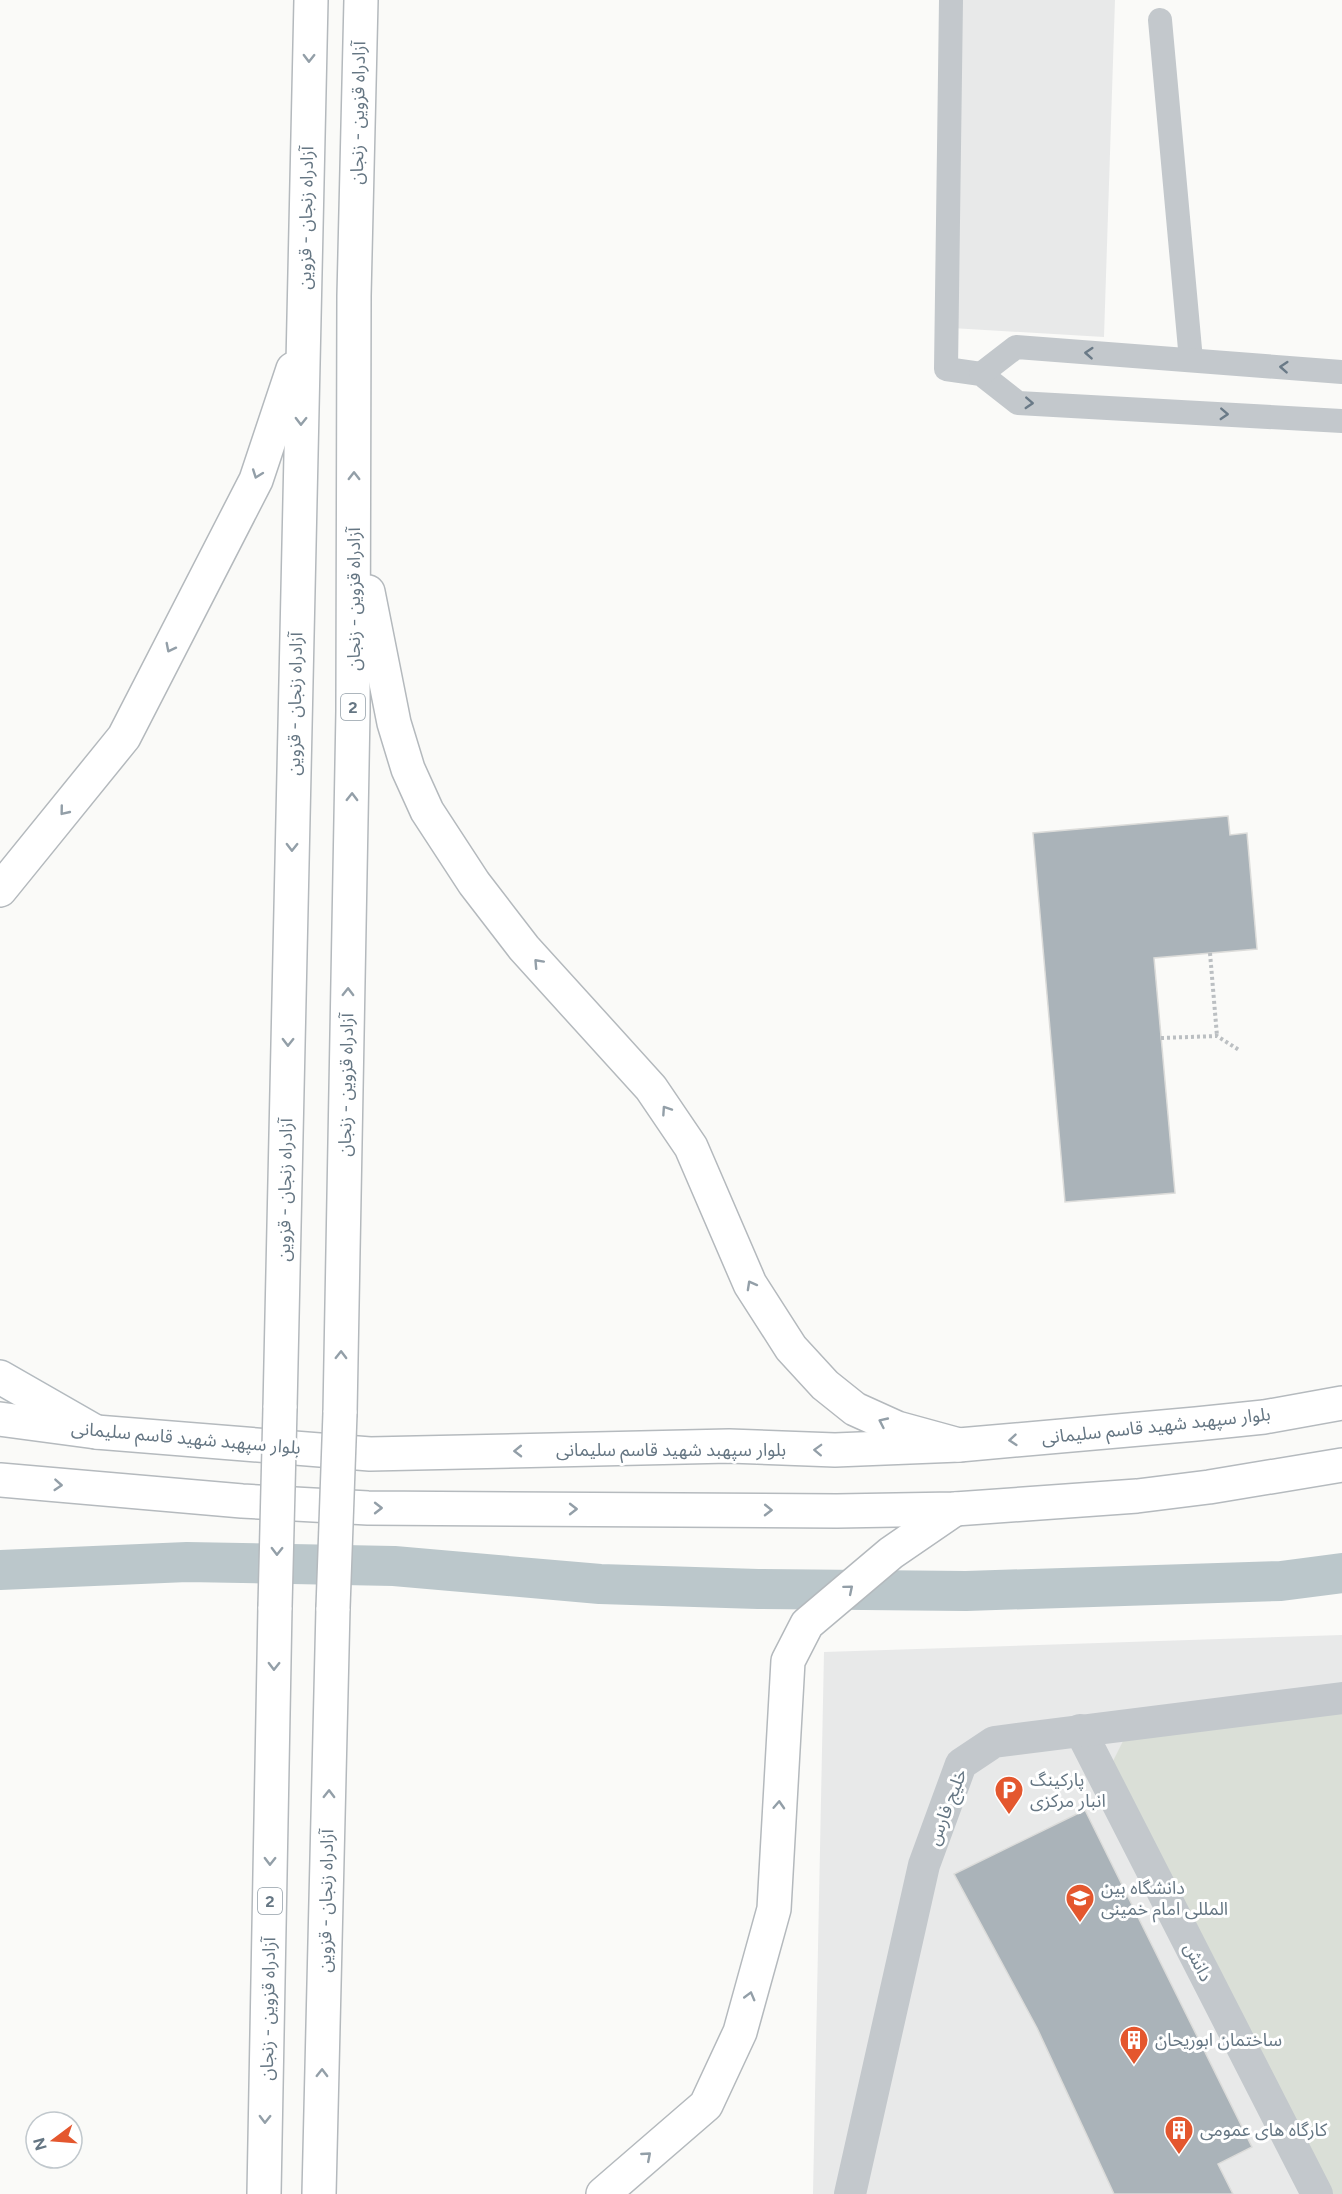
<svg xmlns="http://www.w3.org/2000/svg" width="1342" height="2194" font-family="Figtree,'Noto Sans Arabic',sans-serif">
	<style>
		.built { fill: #e8e9e9 }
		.green { fill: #dadfd7 }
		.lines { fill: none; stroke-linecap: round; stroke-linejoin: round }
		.river { stroke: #bbc7cb; stroke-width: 40 }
		.building { fill: #aab3b9; stroke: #dcdcda; stroke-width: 1.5 }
		.secondary-casing { stroke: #b3babf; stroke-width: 36 }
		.primary-casing { stroke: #b5babe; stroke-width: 36 }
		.motorway-casing { stroke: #b4b9bd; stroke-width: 36 }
		.path { stroke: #bbbfc2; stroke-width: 4; stroke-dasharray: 3 3; stroke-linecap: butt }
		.minor { stroke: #c3c8cc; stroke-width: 24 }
		.tertiary { stroke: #c3c8cc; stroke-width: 32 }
		.secondary { stroke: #fff; stroke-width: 33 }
		.primary { stroke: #fff; stroke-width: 33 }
		.motorway { stroke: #fff; stroke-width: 33 }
		.motorway-bridge-casing { stroke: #b4b9bd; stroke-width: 36; stroke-linecap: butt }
		.motorway-bridge { stroke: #fff; stroke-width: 33 }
		.oneway { stroke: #939fa8 }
		.oneway2 { stroke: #6a7a87 }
		.labels { text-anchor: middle; stroke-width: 6; stroke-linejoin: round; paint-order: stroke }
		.shield { fill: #fff; stroke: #939fa8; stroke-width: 1.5 }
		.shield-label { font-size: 16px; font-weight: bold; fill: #657683 }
		.street-label { font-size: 18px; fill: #657683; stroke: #fff }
		.poi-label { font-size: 18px; fill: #657683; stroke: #fff; text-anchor: start }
	</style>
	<rect width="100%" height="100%" fill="#fafaf8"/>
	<g class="built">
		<polygon points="947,0 1115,0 1104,337 935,327"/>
		<polygon points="1342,1635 1342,2194 813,2194 824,1652"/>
	</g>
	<polygon class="green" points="1342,1712 1342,2194 1323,2194 1108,1771 1124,1739"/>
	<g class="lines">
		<polyline class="river" points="0,1570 187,1562 394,1566 600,1584 758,1589 966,1591 1281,1581 1342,1573"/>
	</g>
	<g class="building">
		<polygon points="1228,816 1230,835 1247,833 1257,949 1154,958 1175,1193 1065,1202 1033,833"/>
		<polygon points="1085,1810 1252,2147 1218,2164 1233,2194 1114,2194 1037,2028 954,1874"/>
	</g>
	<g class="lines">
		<g class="secondary-casing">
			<polyline id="secondary" points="0,1377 96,1432"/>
		</g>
		<g class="primary-casing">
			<g id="primary">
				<polyline points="0,1419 96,1432 370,1454 729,1446 835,1450 959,1445 1196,1424 1264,1417 1342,1403"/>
				<polyline points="0,1480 242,1501 368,1508 837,1511 955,1509 1137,1496 1209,1487 1342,1465"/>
			</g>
		</g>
		<g class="motorway-casing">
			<g id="motorway">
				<polyline points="368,592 394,723 408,769 427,811 474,883 524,948 651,1088 691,1147 750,1284 791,1348 825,1385 855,1409 897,1428 959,1445"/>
				<polyline points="0,890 124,737 256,480 293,369"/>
				<polyline points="280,1408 311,0"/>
				<polyline points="340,1413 353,711 354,296 361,0"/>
				<polyline points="264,2194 275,1607"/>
				<polyline points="319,2194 333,1608"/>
				<polyline points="603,2194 706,2105 740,2032 774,1909 788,1661 807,1624 891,1553 955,1509"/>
			</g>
		</g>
		<g class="path">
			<polyline points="1210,953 1217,1036"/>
			<polyline points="1161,1038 1217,1036 1239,1050"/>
		</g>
		<g class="minor">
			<polyline points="951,0 946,369 981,374 1018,403 1342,421"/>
			<polyline points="1160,20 1191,360"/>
			<polyline points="981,374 1016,347 1342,372"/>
		</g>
		<g class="tertiary">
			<polyline points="1080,1730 1317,2194"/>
			<polyline points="850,2194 924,1865 961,1764 994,1742 1342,1698"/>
		</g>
		<use href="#secondary" class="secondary"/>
		<use href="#primary" class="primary"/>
		<use href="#motorway" class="motorway"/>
		<g class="motorway-bridge-casing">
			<g id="motorway-bridge">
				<polyline points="275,1607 280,1408"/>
				<polyline points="333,1608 340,1413"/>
			</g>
		</g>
		<use href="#motorway-bridge" class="motorway-bridge"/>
	</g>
	<defs><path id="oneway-chevron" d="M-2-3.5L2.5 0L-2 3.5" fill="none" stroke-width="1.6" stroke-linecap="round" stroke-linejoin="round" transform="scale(1.5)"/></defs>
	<g class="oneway">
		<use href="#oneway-chevron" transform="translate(309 58) rotate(91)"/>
		<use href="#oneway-chevron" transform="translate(301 421) rotate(91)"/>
		<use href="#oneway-chevron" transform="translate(257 474) rotate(110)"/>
		<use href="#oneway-chevron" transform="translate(354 476) rotate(-90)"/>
		<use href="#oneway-chevron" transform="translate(170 648) rotate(117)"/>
		<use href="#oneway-chevron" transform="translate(352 797) rotate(-89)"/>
		<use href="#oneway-chevron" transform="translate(64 811) rotate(129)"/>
		<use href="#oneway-chevron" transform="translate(292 847) rotate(91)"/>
		<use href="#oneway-chevron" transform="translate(538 963) rotate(-133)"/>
		<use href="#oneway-chevron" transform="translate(348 992) rotate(-89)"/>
		<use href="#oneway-chevron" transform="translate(288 1042) rotate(91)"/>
		<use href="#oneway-chevron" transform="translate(666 1110) rotate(-124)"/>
		<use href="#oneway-chevron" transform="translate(751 1285) rotate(-119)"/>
		<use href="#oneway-chevron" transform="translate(341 1355) rotate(-89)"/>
		<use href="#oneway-chevron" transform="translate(883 1422) rotate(-155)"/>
		<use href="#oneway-chevron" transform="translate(1013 1440) rotate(175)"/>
		<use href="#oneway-chevron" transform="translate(818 1450) rotate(-178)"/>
		<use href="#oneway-chevron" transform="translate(518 1451) rotate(179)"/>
		<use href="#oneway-chevron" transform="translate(58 1485) rotate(4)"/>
		<use href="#oneway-chevron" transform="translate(378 1508)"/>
		<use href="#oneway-chevron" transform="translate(573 1509)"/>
		<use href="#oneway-chevron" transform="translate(768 1510) rotate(1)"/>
		<use href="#oneway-chevron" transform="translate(277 1551) rotate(91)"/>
		<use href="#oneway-chevron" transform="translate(849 1589) rotate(-40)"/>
		<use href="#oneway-chevron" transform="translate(274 1666) rotate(91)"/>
		<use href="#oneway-chevron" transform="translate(329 1794) rotate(-89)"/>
		<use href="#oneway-chevron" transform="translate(779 1805) rotate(-87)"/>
		<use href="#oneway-chevron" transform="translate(270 1861) rotate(91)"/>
		<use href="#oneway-chevron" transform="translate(750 1996) rotate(-75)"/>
		<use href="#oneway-chevron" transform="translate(322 2073) rotate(-89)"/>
		<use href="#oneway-chevron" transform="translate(265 2119) rotate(91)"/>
		<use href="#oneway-chevron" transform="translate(647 2156) rotate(-41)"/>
	</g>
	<g class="oneway2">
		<use href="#oneway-chevron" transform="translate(1089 353) rotate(-176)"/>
		<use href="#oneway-chevron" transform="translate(1284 367) rotate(-176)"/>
		<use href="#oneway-chevron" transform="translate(1029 403) rotate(3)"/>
		<use href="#oneway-chevron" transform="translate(1224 414) rotate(3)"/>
	</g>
	<defs>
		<g id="parking-pin" transform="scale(1.5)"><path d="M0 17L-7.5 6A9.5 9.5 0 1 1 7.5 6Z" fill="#e4572e" stroke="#fff"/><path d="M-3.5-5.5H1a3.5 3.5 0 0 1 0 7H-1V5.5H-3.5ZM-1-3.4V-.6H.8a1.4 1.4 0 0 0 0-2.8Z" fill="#fff"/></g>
		<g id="university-pin" transform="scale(1.5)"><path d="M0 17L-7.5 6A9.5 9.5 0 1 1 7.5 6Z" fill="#e4572e" stroke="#fff"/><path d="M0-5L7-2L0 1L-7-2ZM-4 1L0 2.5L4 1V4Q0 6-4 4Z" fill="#fff"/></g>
		<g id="building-pin" transform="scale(1.5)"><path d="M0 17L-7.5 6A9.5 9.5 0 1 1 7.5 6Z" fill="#e4572e" stroke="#fff"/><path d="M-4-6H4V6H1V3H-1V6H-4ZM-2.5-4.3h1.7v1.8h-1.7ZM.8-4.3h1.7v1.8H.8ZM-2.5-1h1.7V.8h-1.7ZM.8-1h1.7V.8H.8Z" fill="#fff"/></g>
	</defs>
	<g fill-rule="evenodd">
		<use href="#parking-pin" x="1009" y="1790"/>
		<use href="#university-pin" x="1080" y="1898"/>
		<use href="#building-pin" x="1134" y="2040"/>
		<use href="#building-pin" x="1179" y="2130"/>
	</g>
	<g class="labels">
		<g class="shield">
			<rect x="341" y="694" width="24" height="26" rx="4.5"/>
			<rect x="258" y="1888" width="24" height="26" rx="4.5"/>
		</g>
		<g class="shield-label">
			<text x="353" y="713">2</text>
			<text x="270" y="1907">2</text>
		</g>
		<g class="street-label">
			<text transform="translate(358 113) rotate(-89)" y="6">آزادراه قزوین - زنجان</text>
			<text transform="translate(306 218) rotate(-89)" y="6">آزادراه زنجان - قزوین</text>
			<text transform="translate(354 599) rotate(-90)" y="6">آزادراه قزوین - زنجان</text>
			<text transform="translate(295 704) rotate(-89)" y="6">آزادراه زنجان - قزوین</text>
			<text transform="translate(346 1085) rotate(-89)" y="6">آزادراه قزوین - زنجان</text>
			<text transform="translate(285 1190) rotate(-89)" y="6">آزادراه زنجان - قزوین</text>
			<text transform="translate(1156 1426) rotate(-6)" y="6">بلوار سپهبد شهید قاسم سلیمانی</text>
			<text transform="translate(186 1438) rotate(5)" y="6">بلوار سپهبد شهید قاسم سلیمانی</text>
			<text x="671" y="1456">بلوار سپهبد شهید قاسم سلیمانی</text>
			<text transform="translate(947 1807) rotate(-69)" y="6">خلیج فارس</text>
			<text transform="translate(326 1901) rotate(-89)" y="6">آزادراه زنجان - قزوین</text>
			<text transform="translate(1198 1962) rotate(63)" y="6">دانش</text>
			<text transform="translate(268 2009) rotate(-89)" y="6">آزادراه قزوین - زنجان</text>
		</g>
		<g class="poi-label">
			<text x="1030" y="1786">پارکینگ<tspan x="1030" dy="21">انبار مرکزی</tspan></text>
			<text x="1101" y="1894">دانشگاه بین<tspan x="1101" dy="21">المللی امام خمینی</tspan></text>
			<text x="1155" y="2046">ساختمان ابوریحان</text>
			<text x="1200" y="2136">کارگاه های عمومی</text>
		</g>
	</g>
	<g transform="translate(54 2140) rotate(254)"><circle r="28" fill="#ffffff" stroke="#c1c8cd" stroke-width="1.5"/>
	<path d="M0-4.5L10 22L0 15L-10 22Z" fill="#e4572e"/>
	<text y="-9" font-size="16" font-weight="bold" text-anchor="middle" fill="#657683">N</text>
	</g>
</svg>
